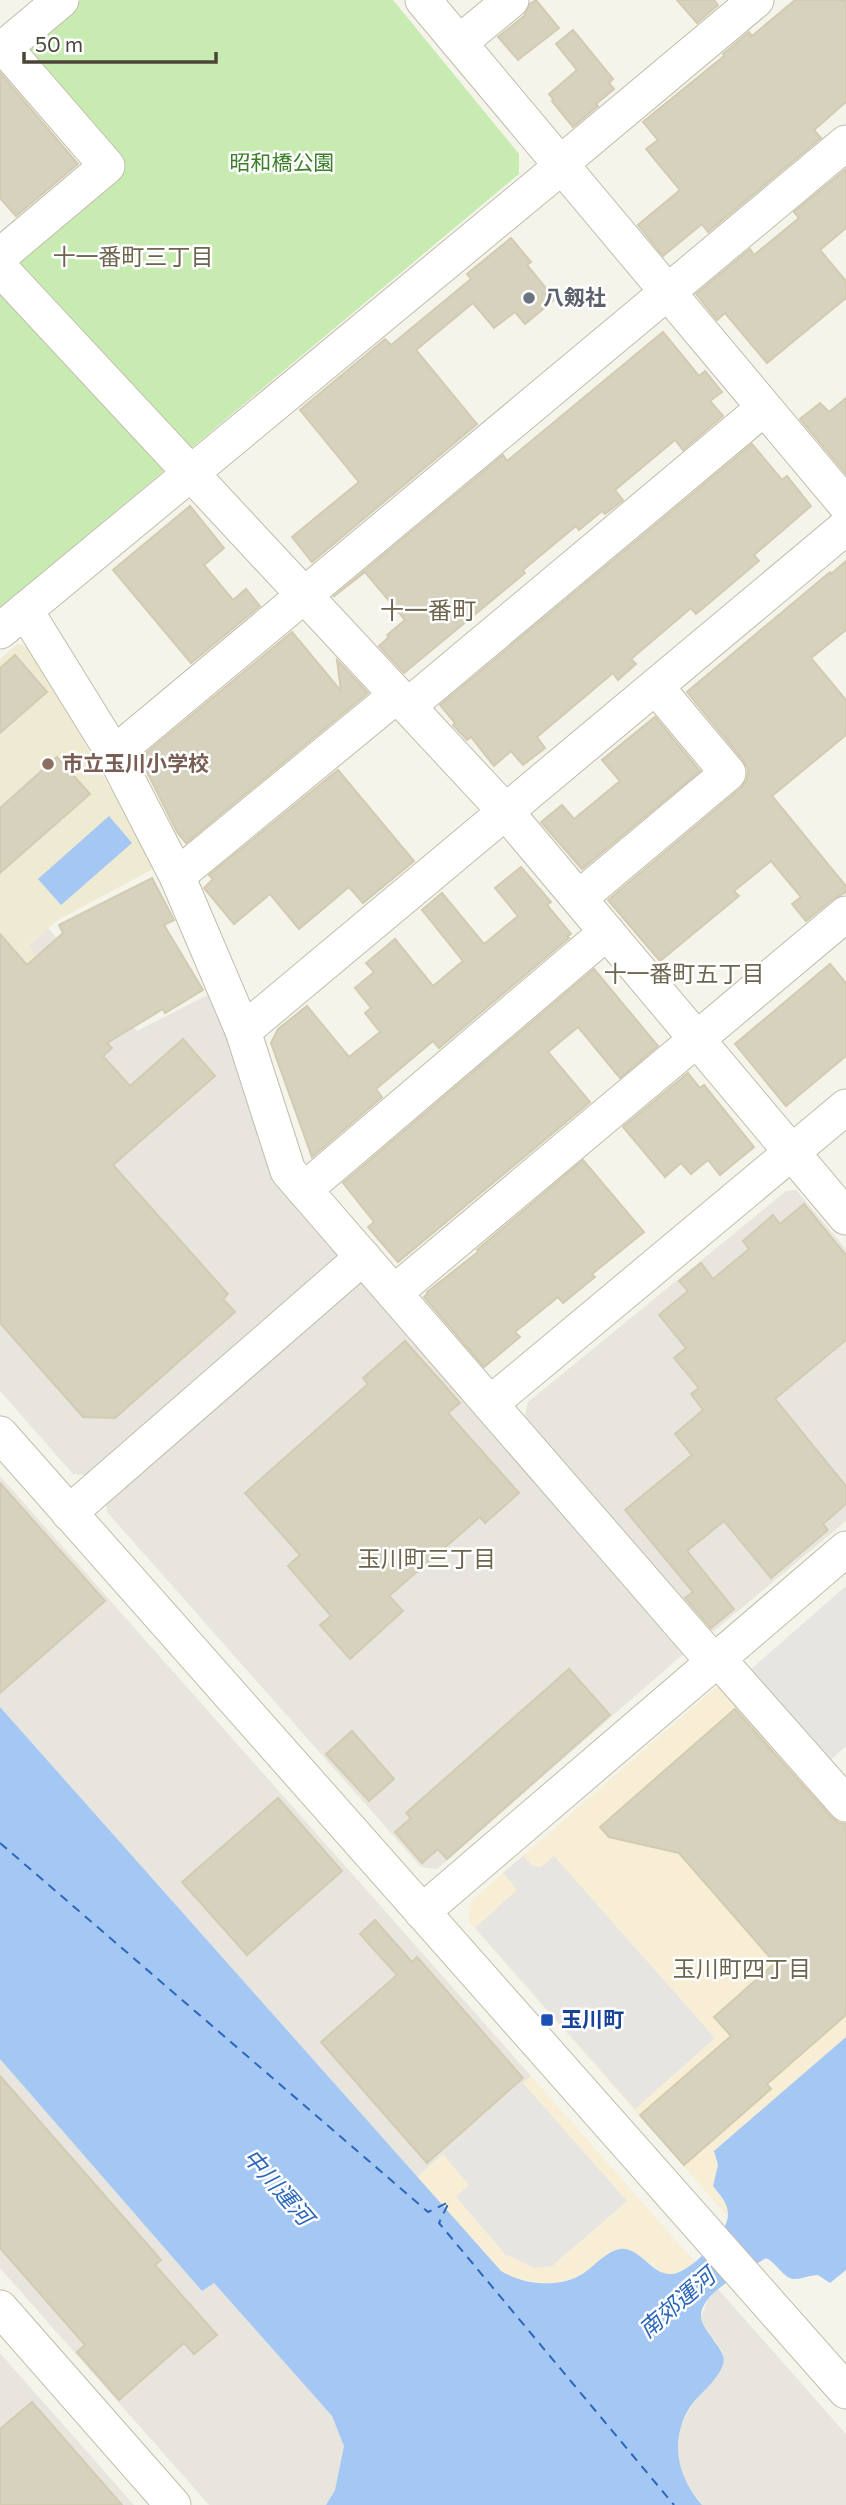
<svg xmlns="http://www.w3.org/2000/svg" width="846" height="2505" font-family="Commissioner,'Noto Sans JP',sans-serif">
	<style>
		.commercial { fill: #f7eed5 }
		.industrial { fill: #e8e5de }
		.education { fill: #efebd3 }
		.green { fill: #c8ebb1 }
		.parking { fill: #e7e5e1 }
		.water { fill: #a4c7f3 }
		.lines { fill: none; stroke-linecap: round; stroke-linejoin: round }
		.ferry { stroke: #2b67bb; stroke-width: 2; stroke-dasharray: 9 7; stroke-linecap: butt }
		.building { fill: #d7d2be; stroke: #d3cbb1; stroke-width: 2 }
		.minor-casing { stroke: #c1bdac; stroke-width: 37 }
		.minor { stroke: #fff; stroke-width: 35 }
		.worship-dot { fill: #6b7280; stroke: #fff; stroke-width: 2.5 }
		.education-dot { fill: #8d6e63; stroke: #fff; stroke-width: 2.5 }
		.transit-dot { fill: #1a4fb4; stroke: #fff; stroke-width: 2.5 }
		.labels { text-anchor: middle; stroke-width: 5; stroke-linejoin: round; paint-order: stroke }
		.park-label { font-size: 21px; fill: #3a7f27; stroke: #fff }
		.worship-label { font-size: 21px; font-weight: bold; fill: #5b616d; stroke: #fff; text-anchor: start }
		.education-label { font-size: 21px; font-weight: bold; fill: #785e54; stroke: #fff; text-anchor: start }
		.transit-label { font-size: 21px; font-weight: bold; fill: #164399; stroke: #fff; text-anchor: start }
		.neighbourhood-label { font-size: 23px; fill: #6d654e; stroke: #fff }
		.water-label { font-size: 23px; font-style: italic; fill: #2b67bb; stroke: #fff }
		.quarter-label { font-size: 24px; fill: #6d654e; stroke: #fff }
	</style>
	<rect width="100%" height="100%" fill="#f5f4ea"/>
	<g class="commercial">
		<polygon points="716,1687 733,1689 846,1817 846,2037 715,2151 718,2165 713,2186 727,2206 729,2218 468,1921 471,1901"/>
		<polygon points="531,2076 695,2262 691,2266 673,2274 664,2274 640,2256 613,2251 582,2275 565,2281 548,2284 513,2278 501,2271 417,2177"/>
	</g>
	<g class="industrial">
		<polygon points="48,928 137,1031 211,993 341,1252 88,1475 73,1474 0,1391 0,1084 28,946"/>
		<polygon points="796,1190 846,1249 846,1521 714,1631 703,1632 523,1424 528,1402 786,1191"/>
		<polygon points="362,1279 689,1649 437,1869 421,1867 107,1512 106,1499"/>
		<polygon points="0,1476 531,2076 417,2177 0,1707"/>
		<polygon points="0,2059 202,2291 214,2283 332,2416 344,2446 335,2490 326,2505 209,2505 0,2268"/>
		<polygon points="718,2289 846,2434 846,2505 702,2505 682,2477 677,2456 679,2429 690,2408 717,2374 724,2363 722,2352 704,2325 701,2317 708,2299"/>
		<polygon points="0,2353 134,2505 0,2505"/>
	</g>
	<polygon class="education" points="18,644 31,648 155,868 58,920 28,945 85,1012 0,1084 0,659"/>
	<polygon class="green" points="81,0 393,0 519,154 519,174 0,608 0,269 119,169 26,57 28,44"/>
	<g class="parking">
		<polygon points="846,1586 846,1746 825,1765 750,1670"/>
		<polygon points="523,1856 532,1866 541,1867 554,1856 715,2038 635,2109 475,1928 517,1890 503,1873"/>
		<polygon points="523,2083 627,2201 552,2266 535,2268 505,2254 456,2197 469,2185 443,2154"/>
	</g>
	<g class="water">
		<polygon points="109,816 132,843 61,905 38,879"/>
		<path d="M0,1707L501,2271C525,2285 559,2289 584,2273C595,2266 610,2247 625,2249C642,2251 654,2276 672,2274C690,2273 729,2233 728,2214C728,2203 720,2195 713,2186L718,2165L714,2151L846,2037V2270L830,2283L818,2275C810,2275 802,2279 794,2279C784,2279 776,2262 766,2258C748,2270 699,2293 701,2317C702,2326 710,2334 714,2341C719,2348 726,2356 723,2365C717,2381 700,2393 690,2407C669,2440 677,2477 702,2505H326L335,2490L344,2446L332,2416L214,2283L202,2291L0,2059Z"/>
	</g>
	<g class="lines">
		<polyline class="ferry" points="0,1843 428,2212 449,2202 439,2223 674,2505"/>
	</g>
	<g class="building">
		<polygon points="536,0 559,28 518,60 498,37 524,16 530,4"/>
		<polygon points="677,0 714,0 718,5 697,23"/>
		<polygon points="795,0 846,0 846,102 814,130 821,138 708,232 702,224 663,256 638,225 680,190 646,149 658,140 643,122 724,56 723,54 749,32 752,36"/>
		<polygon points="573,30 613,79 609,83 614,89 596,104 598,106 573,127 552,101 554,100 549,94 577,70 556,44"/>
		<polygon points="0,73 78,164 16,216 0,198"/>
		<polygon points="846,169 846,228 820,250 846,281 846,298 767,363 725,313 717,320 696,294 750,249 754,255 799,218 794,212"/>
		<polygon points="511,238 531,262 527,265 555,299 525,324 515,312 494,328 473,303 416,350 477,424 312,562 292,537 359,482 300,410 385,339 391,345 471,279 467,274"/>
		<polygon points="663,332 699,376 705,371 722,392 710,401 723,416 683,450 675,440 615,490 623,500 605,514 602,511 579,530 576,526 523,570 525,573 404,673 379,646 389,637 387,635 405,620 365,572 333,597 503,455 507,461"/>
		<polygon points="846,398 846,474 800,419 820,403 829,412"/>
		<polygon points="752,444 782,480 787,476 811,506 754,555 759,561 696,614 691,608 631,659 636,664 618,680 613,673 537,737 545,748 523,765 511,751 494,766 471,737 467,740 453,725 455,723 440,705"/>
		<polygon points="190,506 224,548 204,565 233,600 246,589 260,606 191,663 113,570"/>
		<polygon points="846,561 846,630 811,658 846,700 846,735 772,796 846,886 846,892 833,899 806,921 792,904 801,897 771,861 734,891 739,896 660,961 608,900 741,788 747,779 748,769 743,760 687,692 830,572 831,574"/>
		<polygon points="292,632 341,691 337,660 368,693 186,843 177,832 140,758"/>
		<polygon points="15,655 47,692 0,733 0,668"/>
		<polygon points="655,717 700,771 582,869 541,822 562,805 574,819 620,781 602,760"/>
		<polygon points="57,757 90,794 0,873 0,808"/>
		<polygon points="338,770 414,861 363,903 349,887 299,929 270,894 234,924 204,888 213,879 209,875"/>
		<polygon points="521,867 551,902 547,905 571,934 567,936 569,938 439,1048 433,1041 376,1089 382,1097 312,1157 271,1043 278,1029 307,1006 349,1057 380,1032 365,1013 371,1008 355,988 374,972 366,963 395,939 433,986 463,961 422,910 442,893 484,944 518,916 495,888"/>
		<polygon points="152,878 174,920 164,925 203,990 165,1013 163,1009 107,1043 112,1048 103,1056 130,1086 183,1039 215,1076 113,1165 228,1294 223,1299 235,1312 115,1418 83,1417 0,1323 0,934 27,965 63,933 59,925"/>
		<polygon points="830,964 846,983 846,1056 786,1106 735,1044"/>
		<polygon points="594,969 658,1046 620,1078 578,1027 548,1052 590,1102 398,1262 368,1227 374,1222 343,1183"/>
		<polygon points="688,1073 700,1088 704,1085 754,1147 720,1175 708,1160 691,1174 681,1163 665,1177 623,1127"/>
		<polygon points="583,1160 644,1232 592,1274 595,1277 563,1303 558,1297 515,1332 520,1337 484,1367 424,1297 428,1293 427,1292 478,1252 477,1250"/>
		<polygon points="804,1204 846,1255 846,1340 775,1399 846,1486 846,1504 823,1524 828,1530 771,1578 724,1521 687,1551 734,1609 711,1628 685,1598 693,1592 625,1510 692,1455 675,1434 703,1410 691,1394 699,1388 674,1358 686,1348 659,1315 688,1291 679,1281 701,1263 713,1279 749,1249 743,1241 773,1215 780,1224"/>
		<polygon points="405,1341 460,1403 448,1413 519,1493 485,1523 480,1517 389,1596 403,1611 350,1659 320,1625 331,1616 288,1566 300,1555 245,1493 368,1384 363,1378"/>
		<polygon points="0,1483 105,1601 0,1693"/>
		<polygon points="569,1669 610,1715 447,1859 438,1849 422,1863 395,1832 411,1818 406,1813"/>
		<polygon points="735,1709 831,1817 839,1823 846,1824 846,2015 767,2084 771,2089 684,2165 640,2115 731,2036 714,2017 775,1963 679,1853 609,1837 600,1827"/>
		<polygon points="352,1731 394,1779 369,1801 326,1754"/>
		<polygon points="278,1798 342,1871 247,1955 182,1882"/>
		<polygon points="375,1920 412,1962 417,1957 523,2078 427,2163 321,2042 397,1975 360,1934"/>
		<polygon points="0,2076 161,2260 155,2265 217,2335 194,2354 184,2343 119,2400 77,2352 85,2345 0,2248"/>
		<polygon points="32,2402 122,2505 0,2505 0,2429"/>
	</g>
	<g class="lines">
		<g class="minor-casing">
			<g id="minor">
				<polyline points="423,0 846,505"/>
				<polyline points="459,43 511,0"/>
				<polyline points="0,51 61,0"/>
				<polyline points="560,164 756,0"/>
				<polyline points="0,256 107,166 4,47"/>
				<polyline points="0,268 506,812 846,1217"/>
				<polyline points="25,610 114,754 177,876 243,1031 288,1171 713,1661"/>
				<polyline points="0,631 562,166"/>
				<polyline points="408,706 764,408"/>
				<polyline points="114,754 846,143"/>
				<polyline points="177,876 397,695"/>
				<polyline points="579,898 728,773 656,687"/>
				<polyline points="243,1031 846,527"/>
				<polyline points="304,1190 607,932"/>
				<polyline points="394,1293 846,914"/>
				<polyline points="490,1404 846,1107"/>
				<polyline points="0,1434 846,2391"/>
				<polyline points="69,1513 363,1257"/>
				<polyline points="717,1658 846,1804"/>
				<polyline points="422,1912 846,1549"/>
				<polyline points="0,2308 173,2505"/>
			</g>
		</g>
		<use href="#minor" class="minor"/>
	</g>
	<circle class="worship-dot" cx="529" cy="298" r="7"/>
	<circle class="education-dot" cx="48" cy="764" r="7"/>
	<rect class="transit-dot" x="540" y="2013" width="14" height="14" rx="3.5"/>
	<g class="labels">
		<g class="park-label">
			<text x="282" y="170">昭和橋公園</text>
		</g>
		<g class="worship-label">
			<text x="543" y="305">八剱社</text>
		</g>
		<g class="education-label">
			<text x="62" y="771">市立玉川小学校</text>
		</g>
		<g class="transit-label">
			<text x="561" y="2027">玉川町</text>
		</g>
		<g class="neighbourhood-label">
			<text x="133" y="265">十一番町三丁目</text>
			<text x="684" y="982">十一番町五丁目</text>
			<text x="427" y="1567">玉川町三丁目</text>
			<text x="742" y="1977">玉川町四丁目</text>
		</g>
		<g class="water-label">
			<text transform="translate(278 2187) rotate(49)" y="8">中川運河</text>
			<text transform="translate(677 2303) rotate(-41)" y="8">南郊運河</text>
		</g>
		<g class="quarter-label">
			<text x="428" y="619">十一番町</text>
		</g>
	</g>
	<path d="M24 52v10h192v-10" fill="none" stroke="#4a4537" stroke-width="3.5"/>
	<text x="35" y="52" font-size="21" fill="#4a4537" stroke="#ffffff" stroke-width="5" paint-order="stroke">50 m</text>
</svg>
